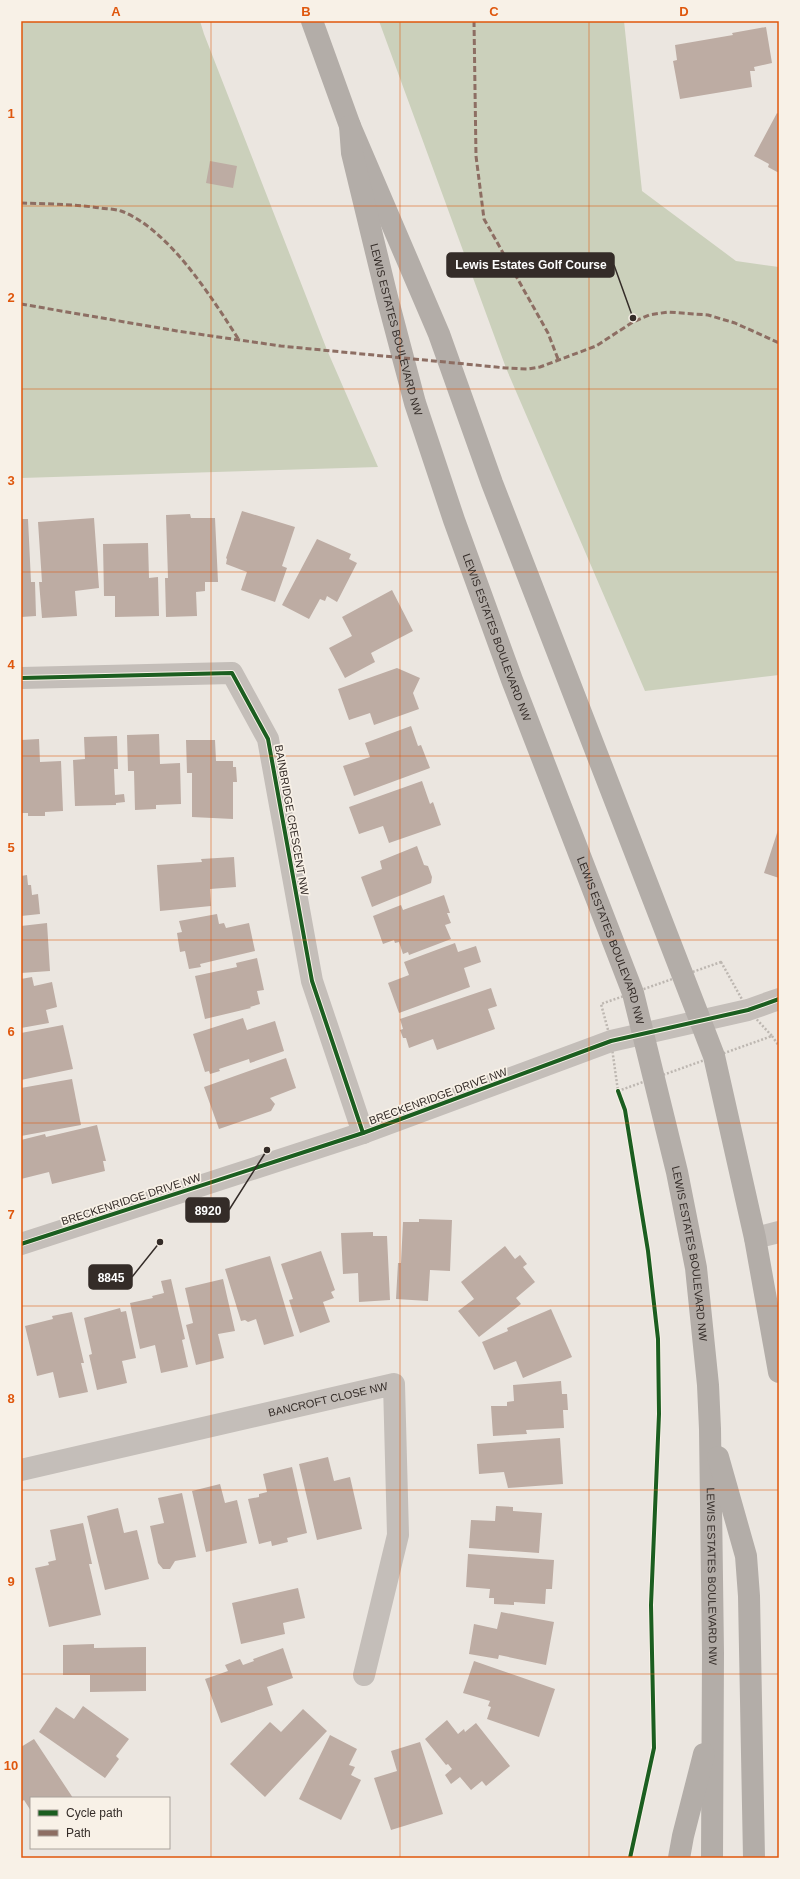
<svg xmlns="http://www.w3.org/2000/svg" width="800" height="1879" font-family="Helvetica,sans-serif">
	<style>
		.green { fill: #cbd0bb }
		.building { fill: #bdaca3 }
		.lines { fill: none; stroke-linecap: round; stroke-linejoin: round }
		.path { stroke: #bdb7b1; stroke-width: 2.5; stroke-dasharray: 2 2; stroke-linecap: butt }
		.minor { stroke: #c4beb9; stroke-width: 22 }
		.major { stroke: #b3ada8; stroke-width: 22 }
		.quiet { stroke: #8d6e63; stroke-width: 3; stroke-dasharray: 6 3; stroke-linecap: butt }
		.cycleway-casing { stroke: #f8f1e7; stroke-width: 6 }
		.cycleway { stroke: #1b5e20; stroke-width: 4 }
		.grid { fill: none; stroke: #df570d; stroke-width: 1; stroke-opacity: 0.55 }
		.labels { text-anchor: middle; stroke-width: 3.5; stroke-linejoin: round; paint-order: stroke }
		.street-label { font-size: 11px; fill: #342c28; stroke: #f8f1e7 }
		.leader { fill: none; stroke: #342c28; stroke-width: 1.5 }
		.callout-dot { fill: #342c28; stroke: #f8f1e7; stroke-width: 1.5 }
		.callout { fill: #342c28; stroke: #342c28; stroke-width: 1.5 }
		.callout-label { font-size: 12px; text-anchor: middle; font-weight: bold; fill: #fff }
		.neatline { fill: none; stroke: #df570d; stroke-width: 1.5 }
		.grid-label { font-size: 13px; text-anchor: middle; font-weight: bold; fill: #df570d }
	</style>
	<rect width="100%" height="100%" fill="#ebe6e0"/>
	<g class="green">
		<polygon points="21,21 200,21 204,34 327,350 378,467 21,478"/>
		<polygon points="379,21 624,21 642,191 736,261 779,267 779,675 645,691 506,368"/>
	</g>
	<g class="building">
		<polygon points="766,27 772,63 754,67 755,71 750,71 752,87 680,99 673,61 677,60 675,45 733,35 732,33"/>
		<polygon points="777,113 779,114 779,173 768,167 769,164 754,156"/>
		<polygon points="210,161 237,166 233,188 206,183"/>
		<polygon points="242,511 295,527 282,566 287,568 275,602 241,590 247,572 226,564 227,559 226,558"/>
		<polygon points="190,514 191,518 215,518 218,582 205,582 205,591 196,592 197,616 166,617 165,578 168,578 166,515"/>
		<polygon points="94,518 99,588 75,591 77,616 42,618 39,582 42,582 38,522"/>
		<polygon points="21,519 28,519 31,582 35,582 36,616 21,617"/>
		<polygon points="317,539 351,554 349,559 357,563 337,602 327,596 325,601 320,599 309,619 282,605"/>
		<polygon points="148,543 149,578 158,577 159,616 115,617 115,596 104,596 103,544"/>
		<polygon points="392,590 413,631 371,653 375,662 345,678 329,648 352,636 342,617"/>
		<polygon points="397,668 420,678 413,693 419,709 374,725 370,713 349,720 338,689"/>
		<polygon points="411,726 418,746 421,745 430,768 354,796 343,766 370,757 365,743"/>
		<polygon points="159,734 160,764 180,763 181,804 156,805 156,809 135,810 134,771 128,771 127,735"/>
		<polygon points="117,736 118,769 114,769 115,795 124,794 125,802 116,803 116,805 75,806 73,760 85,759 84,737"/>
		<polygon points="39,739 40,762 61,761 63,811 45,812 45,816 28,816 28,813 21,813 21,740"/>
		<polygon points="186,740 215,740 216,761 233,761 233,767 236,767 237,782 233,782 233,819 192,817 192,773 187,773"/>
		<polygon points="422,781 430,804 433,802 441,825 389,843 383,826 359,834 349,807"/>
		<polygon points="779,827 779,878 764,873"/>
		<polygon points="417,846 424,865 428,866 432,877 431,883 372,907 361,877 382,869 380,861"/>
		<polygon points="234,857 236,887 210,889 211,906 160,911 157,865 202,862 201,859"/>
		<polygon points="27,875 28,885 31,885 32,895 38,894 40,914 21,916 21,876"/>
		<polygon points="444,895 450,913 447,913 451,923 445,925 451,939 409,955 408,952 403,954 399,942 395,943 394,940 383,944 373,916 401,905 403,910"/>
		<polygon points="217,914 219,924 224,923 226,928 249,923 255,951 200,964 201,967 189,969 185,951 180,952 177,933 182,932 179,921"/>
		<polygon points="47,923 50,971 21,973 21,926"/>
		<polygon points="455,943 458,952 476,946 481,962 464,968 470,987 399,1013 388,983 409,975 404,962"/>
		<polygon points="257,958 264,990 257,991 260,1004 250,1007 251,1008 205,1019 195,976 237,967 236,963"/>
		<polygon points="32,977 34,986 52,982 57,1007 46,1010 49,1023 21,1028 21,979"/>
		<polygon points="491,988 497,1006 488,1009 495,1029 437,1050 433,1039 409,1048 406,1038 403,1038 400,1030 403,1029 400,1019"/>
		<polygon points="243,1018 247,1030 275,1021 284,1051 250,1063 249,1059 219,1069 220,1071 210,1074 209,1071 205,1072 193,1034"/>
		<polygon points="63,1025 73,1069 21,1080 21,1033"/>
		<polygon points="286,1058 296,1088 270,1098 275,1104 271,1111 219,1129 204,1087"/>
		<polygon points="72,1079 81,1125 21,1136 21,1088"/>
		<polygon points="97,1125 106,1161 103,1161 105,1171 52,1184 49,1172 21,1179 21,1140 45,1134 46,1137"/>
		<polygon points="419,1219 452,1220 450,1271 430,1270 428,1301 396,1299 398,1263 401,1263 403,1222 419,1222"/>
		<polygon points="373,1232 373,1236 387,1236 390,1300 359,1302 358,1273 343,1274 341,1233"/>
		<polygon points="505,1246 515,1259 520,1255 527,1264 523,1267 535,1282 516,1298 521,1304 479,1337 458,1311 474,1299 461,1282"/>
		<polygon points="321,1251 335,1290 331,1292 334,1298 323,1302 330,1322 300,1333 289,1300 293,1299 281,1264"/>
		<polygon points="270,1256 294,1336 264,1345 256,1319 248,1322 245,1320 241,1321 225,1269"/>
		<polygon points="171,1279 185,1339 182,1340 188,1367 161,1373 155,1345 140,1349 130,1303 153,1298 152,1296 164,1293 161,1281"/>
		<polygon points="223,1279 235,1331 218,1334 224,1358 196,1365 186,1325 193,1323 185,1288"/>
		<polygon points="120,1308 121,1312 126,1311 136,1358 122,1361 127,1383 97,1390 89,1355 92,1354 84,1318"/>
		<polygon points="551,1309 572,1357 523,1378 516,1361 494,1370 482,1342 508,1331 507,1328"/>
		<polygon points="72,1312 84,1363 81,1363 88,1392 59,1398 53,1372 37,1376 25,1326 53,1319 52,1316"/>
		<polygon points="561,1381 562,1394 567,1394 568,1410 563,1410 564,1428 526,1430 527,1434 493,1436 491,1406 507,1406 507,1402 514,1401 513,1385"/>
		<polygon points="560,1438 563,1484 508,1488 504,1472 479,1474 477,1444"/>
		<polygon points="328,1457 334,1481 350,1477 362,1529 317,1540 299,1464"/>
		<polygon points="292,1467 307,1533 287,1538 288,1542 272,1546 271,1541 259,1544 248,1499 259,1497 259,1494 267,1492 263,1474"/>
		<polygon points="220,1484 225,1503 237,1500 247,1543 206,1552 192,1491"/>
		<polygon points="182,1493 196,1557 175,1561 170,1569 163,1569 158,1563 150,1526 164,1523 158,1498"/>
		<polygon points="496,1506 513,1507 513,1511 542,1513 539,1553 469,1548 471,1520 495,1521"/>
		<polygon points="118,1508 124,1533 137,1530 149,1579 105,1590 87,1516"/>
		<polygon points="83,1523 92,1564 89,1564 101,1615 49,1627 35,1568 49,1565 48,1562 56,1560 50,1530"/>
		<polygon points="468,1554 554,1560 552,1589 546,1589 545,1604 514,1602 514,1605 494,1604 494,1598 489,1598 490,1589 466,1587"/>
		<polygon points="298,1588 305,1618 283,1623 285,1634 241,1644 232,1603"/>
		<polygon points="501,1612 554,1622 546,1665 499,1655 498,1659 469,1654 474,1624 497,1629"/>
		<polygon points="94,1644 94,1648 146,1647 146,1691 90,1692 90,1675 63,1675 63,1645"/>
		<polygon points="283,1648 293,1678 267,1687 273,1705 221,1723 205,1679 228,1671 225,1665 240,1659 243,1665 254,1661 253,1659"/>
		<polygon points="474,1661 555,1689 539,1737 487,1719 491,1707 488,1706 490,1701 463,1693"/>
		<polygon points="83,1706 129,1739 116,1756 119,1759 105,1778 39,1732 56,1707 74,1719"/>
		<polygon points="303,1709 327,1731 265,1797 230,1764 270,1722 281,1732"/>
		<polygon points="447,1720 458,1734 464,1729 465,1732 476,1723 510,1766 486,1786 482,1781 471,1790 460,1777 451,1784 445,1775 452,1769 448,1764 446,1765 425,1739"/>
		<polygon points="330,1735 357,1749 349,1765 355,1767 351,1775 361,1780 341,1820 299,1799"/>
		<polygon points="34,1739 73,1798 31,1798 31,1811 24,1800 21,1802 21,1747"/>
		<polygon points="420,1742 443,1814 391,1830 374,1778 397,1771 391,1751"/>
	</g>
	<g class="lines">
		<g class="path">
			<polygon points="721,962 748,1010 772,1036 618,1091 611,1041 601,1004"/>
			<polyline points="772,1036 779,1046"/>
		</g>
		<g class="minor">
			<polyline points="21,678 232,673 268,739 312,981 363,1133"/>
			<polyline points="755,1238 779,1232"/>
			<polyline points="21,1244 363,1133 611,1041 748,1010 779,999"/>
			<path id="s1" d="M21,1470L394,1384L398,1535L364,1675"/>
		</g>
		<g class="major">
			<polyline points="312,21 350,126 439,334 492,483 714,1056 755,1238 779,1372"/>
			<path id="s2" d="M350,126L352,153L387,297L415,403L454,520L512,680L633,993L677,1172L696,1268L708,1385L710,1429L713,1653L712,1858"/>
			<polyline points="718,1457 746,1556 749,1596 754,1858"/>
			<polyline points="679,1858 683,1836 704,1754"/>
		</g>
		<g class="quiet">
			<polyline points="474,21 476,156 484,219 548,333 558,359"/>
			<path d="M21,203C48,204 74,204 100,208C107,209 115,209 121,211C169,229 212,298 239,340"/>
			<polyline points="21,304 177,331 281,346 506,368 528,369 540,367 596,346 633,322 649,315 668,312 708,315 735,323 779,343"/>
		</g>
		<g class="cycleway-casing">
			<g id="cycleway">
				<polyline points="21,678 232,673 268,739 312,981 363,1133"/>
				<polyline points="618,1091 625,1110 648,1251 658,1339 659,1414 651,1605 654,1748 630,1858"/>
				<polyline points="21,1244 363,1133 611,1041 748,1010 779,999"/>
			</g>
		</g>
		<use href="#cycleway" class="cycleway"/>
	</g>
	<path class="grid" d="M211,21V1858M400,21V1858M589,21V1858M21,206H779M21,389H779M21,572H779M21,756H779M21,940H779M21,1123H779M21,1306H779M21,1490H779M21,1674H779"/>
	<g class="labels">
		<g class="street-label">
			<text dy="4" stroke="none"><textPath href="#s2" startOffset="209">LEWIS ESTATES BOULEVARD NW</textPath></text>
			<text dy="4" stroke="none"><textPath href="#s2" startOffset="533">LEWIS ESTATES BOULEVARD NW</textPath></text>
			<text transform="translate(292 820) rotate(80)" y="4">BAINBRIDGE CRESCENT NW</text>
			<text dy="4" stroke="none"><textPath href="#s2" startOffset="857">LEWIS ESTATES BOULEVARD NW</textPath></text>
			<text transform="translate(438 1096) rotate(-20)" y="4">BRECKENRIDGE DRIVE NW</text>
			<text transform="translate(131 1199) rotate(-18)" y="4">BRECKENRIDGE DRIVE NW</text>
			<text dy="4" stroke="none"><textPath href="#s2" startOffset="1181">LEWIS ESTATES BOULEVARD NW</textPath></text>
			<text dy="4" stroke="none"><textPath href="#s1" startOffset="315">BANCROFT CLOSE NW</textPath></text>
			<text dy="4" stroke="none"><textPath href="#s2" startOffset="1505">LEWIS ESTATES BOULEVARD NW</textPath></text>
		</g>
	</g>
	<path class="leader" d="M633 318L614 265M267 1150L229 1210M160 1242L132 1277"/>
	<g class="callout-dot">
		<circle cx="633" cy="318" r="4"/>
		<circle cx="267" cy="1150" r="4"/>
		<circle cx="160" cy="1242" r="4"/>
	</g>
	<g class="callout">
		<rect x="447" y="253" width="167" height="24" rx="4"/>
		<rect x="186" y="1198" width="43" height="24" rx="4"/>
		<rect x="89" y="1265" width="43" height="24" rx="4"/>
	</g>
	<g class="callout-label">
		<text x="531" y="269">Lewis Estates Golf Course</text>
		<text x="208" y="1215">8920</text>
		<text x="111" y="1282">8845</text>
	</g>
	<rect width="800" height="1879" fill="none" stroke="#f8f1e7" stroke-width="44"/>
	<rect x="30" y="1797" width="140" height="52" fill="#f8f1e7" stroke="#aaa29b"/>
	<rect x="38" y="1810" width="20" height="6" fill="#1b5e20" stroke="#aaa29b"/>
	<text x="66" y="1817" font-size="12" fill="#342c28">Cycle path</text>
	<rect x="38" y="1830" width="20" height="6" fill="#8d6e63" stroke="#aaa29b"/>
	<text x="66" y="1837" font-size="12" fill="#342c28">Path</text>
	<rect x="22" y="22" width="756" height="1835" class="neatline"/>
	<g class="grid-label">
		<text x="116" y="16">A</text>
		<text x="306" y="16">B</text>
		<text x="494" y="16">C</text>
		<text x="684" y="16">D</text>
		<text x="11" y="118">1</text>
		<text x="11" y="302">2</text>
		<text x="11" y="485">3</text>
		<text x="11" y="669">4</text>
		<text x="11" y="852">5</text>
		<text x="11" y="1036">6</text>
		<text x="11" y="1219">7</text>
		<text x="11" y="1403">8</text>
		<text x="11" y="1586">9</text>
		<text x="11" y="1770">10</text>
	</g>
</svg>
